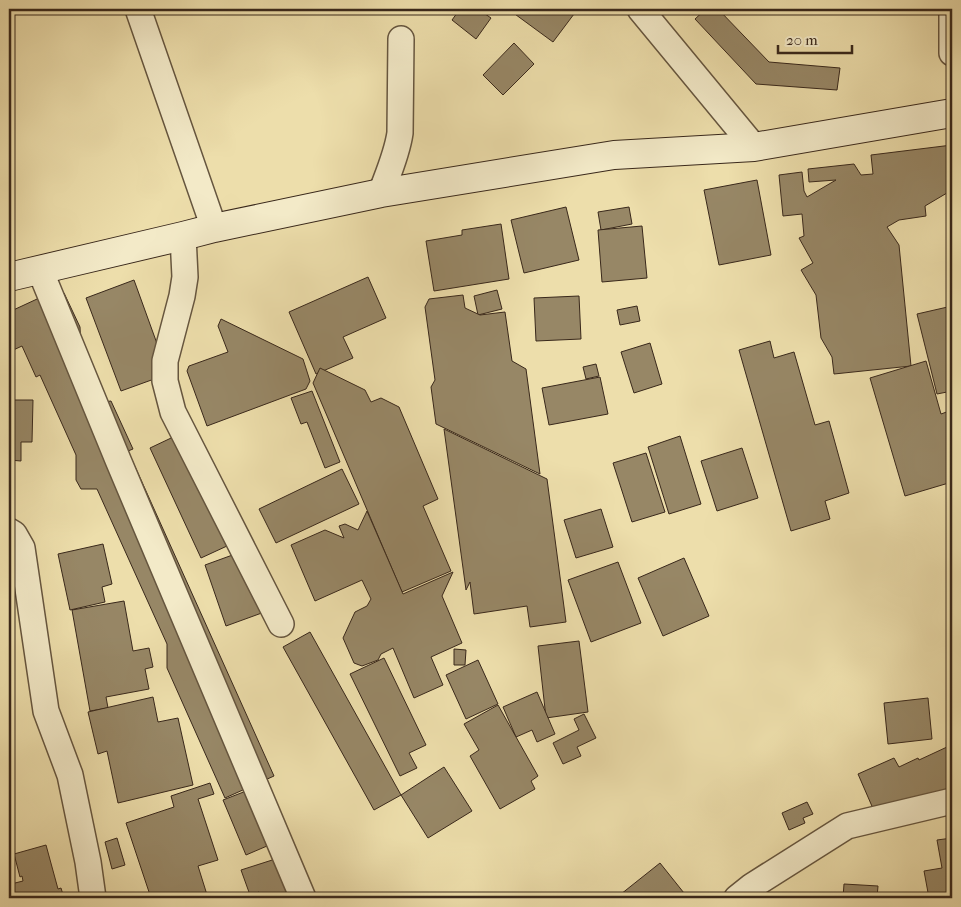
<svg xmlns="http://www.w3.org/2000/svg" width="961" height="907" font-family="'IM FELL French Canon',serif">
	<style>
		.building { fill: #978766; stroke: #39281b }
		.lines { fill: none; stroke-linecap: round; stroke-linejoin: round }
		.minor-casing { stroke: #66563f; stroke-width: 28 }
		.secondary-casing { stroke: #39281b; stroke-width: 30 }
		.minor { stroke: #f3eac8; stroke-width: 25 }
		.secondary { stroke: #f3eac8; stroke-width: 28 }
	</style>
	<rect width="100%" height="100%" fill="#eddeab"/>
	<filter id="stains"><feTurbulence type="fractalNoise" baseFrequency=".004" numOctaves="4"/><feColorMatrix values="0 0 0 0 .2 0 0 0 0 .09 0 0 0 0 .02 0 0 0 .5 -.17"/></filter>
	<radialGradient id="worn" r=".72"><stop offset=".6" stop-color="#630" stop-opacity="0"/><stop offset="1" stop-color="#630" stop-opacity=".3"/></radialGradient>
	<g class="building">
		<polygon points="460,9 478,9 491,18 476,39 452,20"/>
		<polygon points="508,9 568,9 574,14 553,42"/>
		<polygon points="706,9 718,9 769,62 840,68 837,90 756,84 695,19"/>
		<polygon points="514,43 534,64 503,95 483,75"/>
		<polygon points="952,145 952,190 925,206 926,216 899,220 887,227 899,245 911,366 834,374 832,357 821,338 816,295 801,270 813,263 799,238 804,236 802,214 783,216 779,175 802,172 804,191 807,197 836,180 809,182 808,169 854,164 861,175 873,174 871,155"/>
		<polygon points="757,180 771,255 719,265 704,190"/>
		<polygon points="566,207 579,260 524,273 511,220"/>
		<polygon points="629,207 632,224 601,230 598,212"/>
		<polygon points="501,224 509,279 434,291 426,241 462,235 462,230"/>
		<polygon points="642,226 647,278 602,282 598,230"/>
		<polygon points="368,277 386,318 343,337 353,358 316,374 289,312"/>
		<polygon points="134,280 168,374 121,391 86,298"/>
		<polygon points="497,290 502,309 478,315 474,296"/>
		<polygon points="50,293 64,293 80,327 81,350 104,402 111,401 133,449 128,451 274,776 225,798 167,668 167,644 97,489 81,489 76,480 76,455 40,375 36,377 22,346 9,352 9,312"/>
		<polygon points="463,295 465,308 480,315 505,312 512,361 526,369 540,474 436,424 431,387 435,380 425,307 429,299"/>
		<polygon points="579,296 581,339 536,341 534,298"/>
		<polygon points="637,306 640,321 620,325 617,310"/>
		<polygon points="952,306 952,391 937,394 917,314"/>
		<polygon points="221,319 303,359 310,381 306,389 207,426 187,371 189,366 228,352 218,326"/>
		<polygon points="770,341 774,358 794,352 815,425 829,421 849,493 825,501 830,519 791,531 739,350"/>
		<polygon points="650,343 662,384 634,393 621,352"/>
		<polygon points="926,361 941,414 952,410 952,482 905,496 870,378"/>
		<polygon points="596,364 599,376 586,379 583,367"/>
		<polygon points="320,368 365,390 371,402 381,398 399,407 438,499 423,506 451,571 402,592 313,383"/>
		<polygon points="600,377 608,414 549,425 542,388"/>
		<polygon points="312,391 340,462 325,468 307,422 301,424 291,398"/>
		<polygon points="9,400 33,400 32,442 21,442 21,461 9,460"/>
		<polygon points="444,429 547,479 566,622 530,627 527,606 474,614 470,582 466,590"/>
		<polygon points="188,430 240,540 201,558 150,448"/>
		<polygon points="680,436 701,504 669,514 648,447"/>
		<polygon points="742,448 758,498 717,511 701,461"/>
		<polygon points="646,453 665,512 632,522 613,463"/>
		<polygon points="342,469 359,504 276,543 259,509"/>
		<polygon points="601,509 613,547 576,558 564,520"/>
		<polygon points="367,511 403,594 453,572 442,596 462,643 431,657 443,685 414,698 393,648 381,654 378,660 362,666 354,663 343,638 355,612 367,606 371,599 362,580 315,601 291,545 325,530 344,538 339,526 345,524 358,530"/>
		<polygon points="103,544 112,584 102,587 105,602 70,610 58,554"/>
		<polygon points="249,549 270,610 226,626 205,565"/>
		<polygon points="684,558 709,616 663,636 638,578"/>
		<polygon points="618,562 641,623 591,642 568,580"/>
		<polygon points="124,601 133,651 149,648 153,667 145,669 149,689 106,697 108,708 90,711 72,610"/>
		<polygon points="310,632 401,795 374,810 283,647"/>
		<polygon points="579,641 588,712 546,718 538,646"/>
		<polygon points="454,649 466,650 465,665 454,665"/>
		<polygon points="384,658 426,745 409,753 417,768 400,776 350,674"/>
		<polygon points="478,660 498,704 466,719 446,675"/>
		<polygon points="537,692 555,734 537,742 532,730 516,737 503,707"/>
		<polygon points="153,697 158,722 178,718 193,785 118,803 107,751 98,754 88,712"/>
		<polygon points="928,698 932,739 888,744 884,703"/>
		<polygon points="498,705 538,776 531,781 535,789 500,809 470,756 479,750 464,724"/>
		<polygon points="584,714 596,738 577,747 581,756 563,764 553,743 579,730 574,719"/>
		<polygon points="947,747 952,759 952,804 881,827 858,774 894,758 899,767 918,758 919,760"/>
		<polygon points="444,767 472,811 428,838 401,795"/>
		<polygon points="210,783 214,794 198,799 218,860 198,866 208,898 151,898 126,823 174,807 171,796"/>
		<polygon points="259,786 281,840 246,855 223,800"/>
		<polygon points="807,802 813,814 803,818 805,823 789,830 782,813"/>
		<polygon points="117,838 125,865 112,869 105,842"/>
		<polygon points="952,838 952,898 929,898 924,871 942,868 937,840"/>
		<polygon points="46,845 58,889 61,888 64,898 23,898 22,895 14,897 11,884 23,881 22,876 20,877 14,854"/>
		<polygon points="291,854 306,898 261,898 259,892 250,895 241,870"/>
		<polygon points="660,863 688,898 616,898"/>
		<polygon points="844,884 878,886 877,898 828,898 828,897 843,898"/>
	</g>
	<g class="lines">
		<g class="minor-casing">
			<g id="minor">
				<polyline points="138,9 214,228"/>
				<polyline points="640,9 754,147"/>
				<polyline points="952,9 952,53"/>
				<path d="M381,193C388,174 397,154 400,133L401,39"/>
				<polyline points="183,236 185,277 182,296 165,361 165,381 173,412 281,624"/>
				<polyline points="40,270 118,460 303,898"/>
				<polyline points="9,531 14,534 22,548 46,711 70,775 88,862 93,898"/>
				<polyline points="737,898 752,886 847,826 952,801"/>
			</g>
		</g>
		<g class="secondary-casing">
			<polyline id="secondary" points="9,277 183,236 214,228 381,193 614,155 754,147 952,113"/>
		</g>
		<use href="#minor" class="minor"/>
		<use href="#secondary" class="secondary"/>
	</g>
	<rect width="961" height="907" fill="none" stroke="#eddeab" stroke-width="30"/>
	<rect x="10" y="10" width="941" height="887" fill="none" stroke="#39281b" stroke-width="2.5"/>
	<rect x="15" y="15" width="931" height="877" fill="none" stroke="#39281b"/>
	<path d="M778 45v8h74v-8" fill="none" stroke="#39281b" stroke-width="2.5"/>
	<text x="786" y="45" font-size="15" fill="#39281b" stroke="#f3eac8" stroke-width="4" paint-order="stroke">20 m</text>
	<rect width="100%" height="100%" filter="url(#stains)"/>
	<rect width="100%" height="100%" fill="url(#worn)"/>
</svg>
